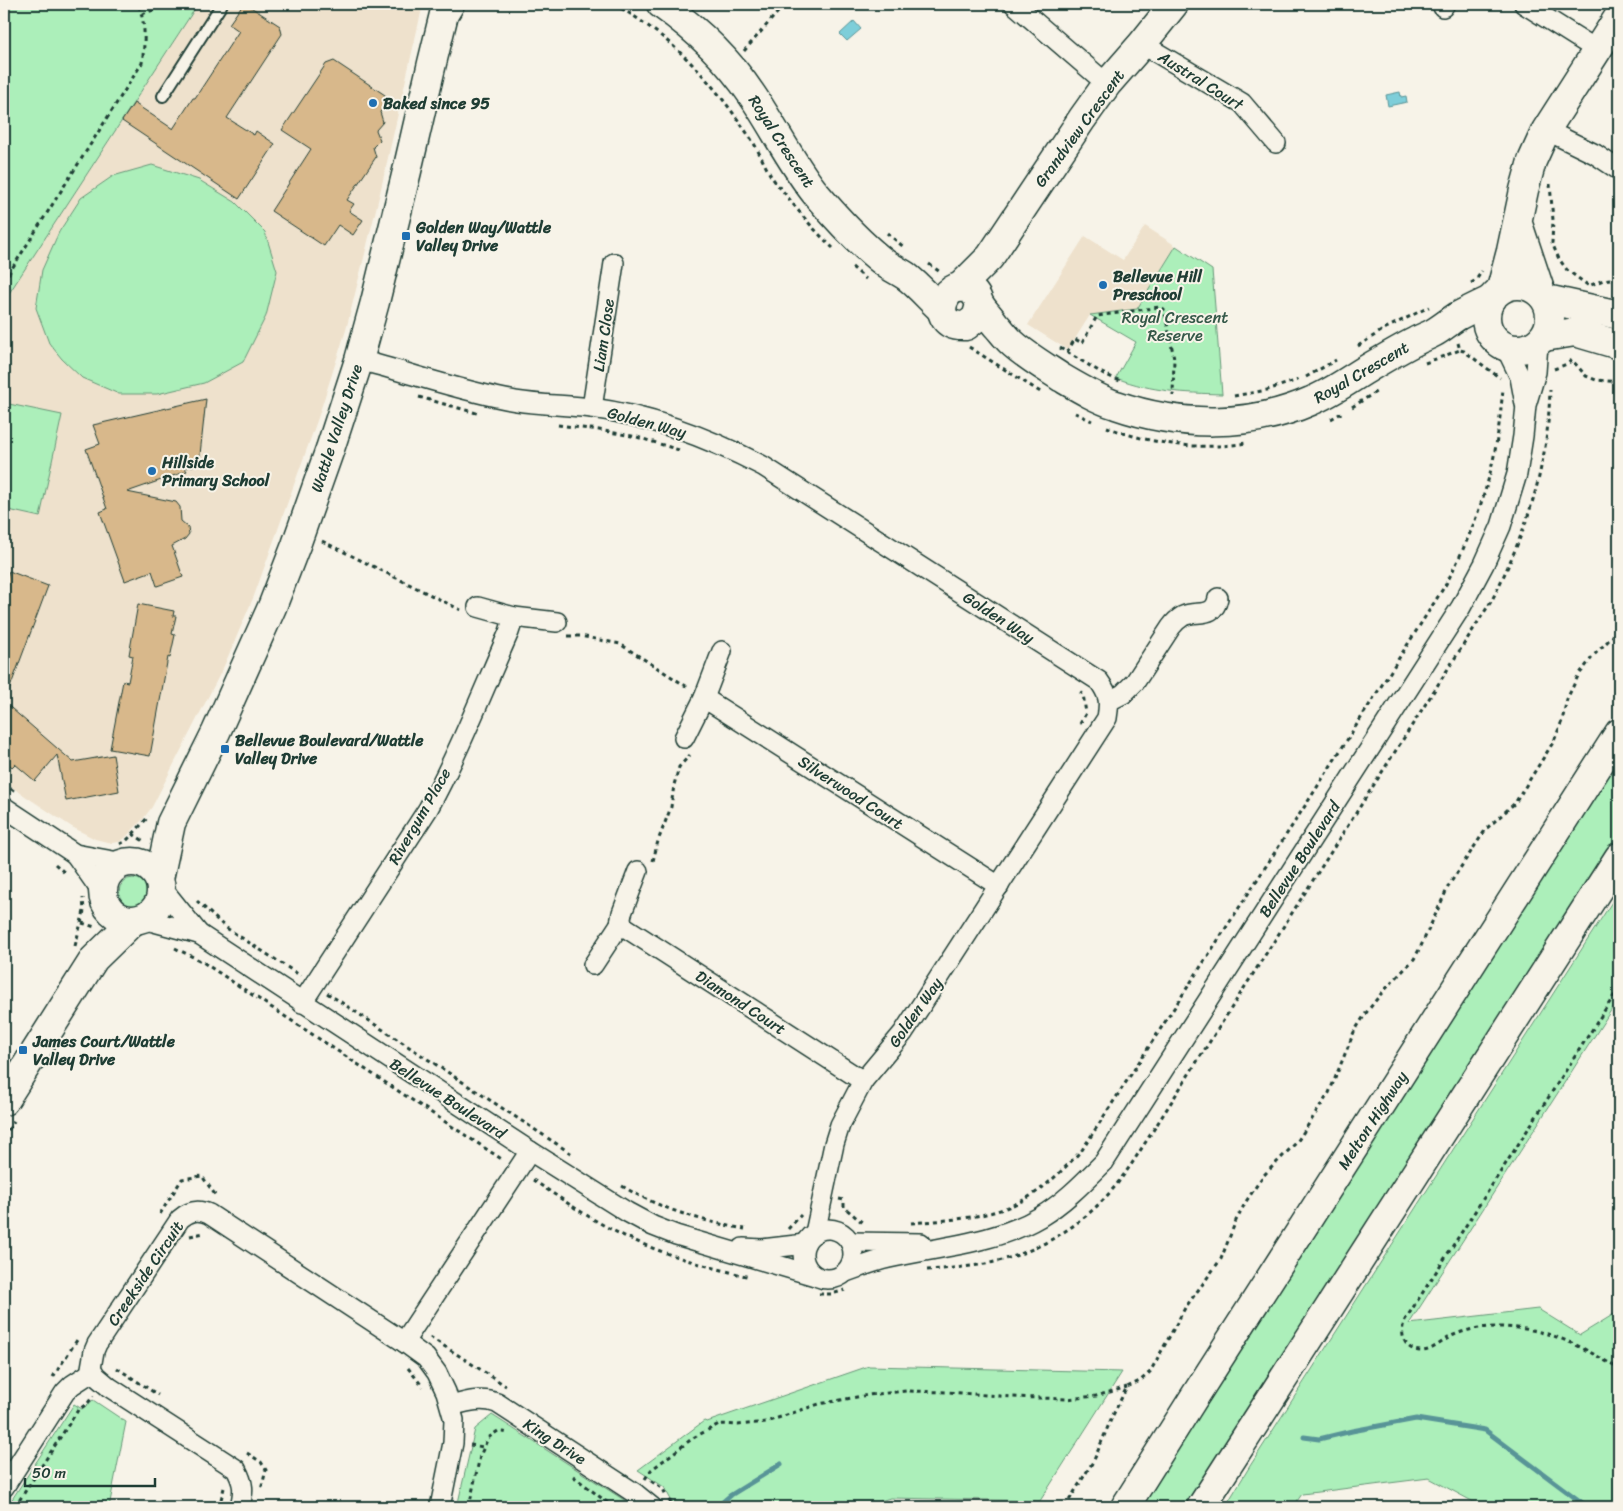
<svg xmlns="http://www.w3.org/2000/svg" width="1623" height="1511" font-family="Sriracha,sans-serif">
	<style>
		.built { fill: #eee1cc }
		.green { fill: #acefba; stroke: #669677 }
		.water { fill: #7eced9; stroke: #589497 }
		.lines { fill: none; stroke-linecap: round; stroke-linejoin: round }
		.stream { stroke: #589497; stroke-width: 5 }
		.building { fill: #d8b88b; stroke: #1f3d34 }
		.lane-casing { stroke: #1f3d34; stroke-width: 14 }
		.street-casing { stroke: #1f3d34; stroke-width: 22 }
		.secondary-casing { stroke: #1f3d34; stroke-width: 31 }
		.highway-casing { stroke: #1f3d34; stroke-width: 31 }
		.path { stroke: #1f3d34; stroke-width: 3; stroke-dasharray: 4 4; stroke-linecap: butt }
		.lane { stroke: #f7f3e8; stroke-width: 10 }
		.street { stroke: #f7f3e8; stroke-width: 19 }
		.secondary { stroke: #f7f3e8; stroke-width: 28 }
		.highway { stroke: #f7f3e8; stroke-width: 28 }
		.poi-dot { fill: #1f6fb2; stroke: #f7f3e8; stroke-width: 2 }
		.labels { text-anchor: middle; stroke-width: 4; stroke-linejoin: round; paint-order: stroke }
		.street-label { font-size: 16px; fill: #1f3d34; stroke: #f7f3e8 }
		.poi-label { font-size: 16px; font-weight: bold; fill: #1f3d34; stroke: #f7f3e8; text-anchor: start }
		.park-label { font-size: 16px; fill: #345848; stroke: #f7f3e8 }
	</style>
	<rect width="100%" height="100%" fill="#f7f3e8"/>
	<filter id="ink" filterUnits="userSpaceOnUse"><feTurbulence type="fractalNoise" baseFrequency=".02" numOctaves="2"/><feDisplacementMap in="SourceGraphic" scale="10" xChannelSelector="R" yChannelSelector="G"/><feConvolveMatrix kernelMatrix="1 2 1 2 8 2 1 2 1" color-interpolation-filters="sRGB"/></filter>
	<g filter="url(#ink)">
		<g class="built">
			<polygon points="198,4 423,4 380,193 346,330 318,418 254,596 224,666 152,807 143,819 125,838 119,842 111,843 95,839 72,827 4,782 4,301"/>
			<polygon points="1145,226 1176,246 1137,309 1090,315 1068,350 1028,325 1085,236 1123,260"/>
		</g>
		<g class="green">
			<polygon points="4,4 198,4 4,301"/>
			<polygon points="152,165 199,180 235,202 265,232 277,271 266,316 243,362 204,383 157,394 119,394 82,378 62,359 49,343 36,308 42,270 59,232 81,198 113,176"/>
			<path d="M1176,246L1212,270L1222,394C1184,393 1153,392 1116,378L1136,342L1090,315L1137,309Z"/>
			<polygon points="4,403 62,415 40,517 4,509"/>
			<polygon points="1619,754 1619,837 1188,1507 1136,1507"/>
			<circle cx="133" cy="892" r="14"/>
			<polygon points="1619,891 1619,998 1409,1324 1538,1309 1580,1335 1619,1311 1619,1507 1483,1507 1429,1478 1302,1494 1293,1507 1225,1507 1250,1466"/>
			<polygon points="869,1366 1122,1372 1040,1501 890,1498 862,1507 839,1507 835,1505 832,1507 675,1507 664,1487 638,1470 704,1421 707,1422"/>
			<polygon points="93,1400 126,1422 109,1507 7,1507 74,1404 82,1409"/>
			<polygon points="492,1415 635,1507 457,1507 475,1429"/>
		</g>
		<g class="water">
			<polygon points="854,21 861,29 847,41 840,34"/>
			<polygon points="1400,92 1401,97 1406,96 1407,102 1388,106 1386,95"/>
		</g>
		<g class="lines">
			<g class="stream">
				<polyline points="1304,1437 1319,1439 1352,1431 1416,1419 1485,1430 1585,1505 1591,1507"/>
				<polyline points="717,1507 731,1495 781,1464"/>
			</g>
		</g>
		<g class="building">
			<polygon points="243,4 246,4 280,26 282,34 227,118 254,135 256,131 275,144 239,199 122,121 134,103 173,129 193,98 195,98 239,31 229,24"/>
			<polygon points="334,61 385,95 386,104 380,112 383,122 376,130 380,140 373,147 376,157 347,200 354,204 349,211 363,220 353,235 338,225 324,246 271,211 311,149 282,130 326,64"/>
			<polygon points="206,399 199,464 185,468 187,471 127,492 176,502 180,507 181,521 188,527 189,534 185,539 172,546 183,577 157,586 152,571 125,581 100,512 107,509 86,449 100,444 93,425"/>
			<polygon points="9,571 48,586 5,701 4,700 4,585"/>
			<polygon points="138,604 174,611 173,616 176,616 172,634 175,635 170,658 168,657 150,756 110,749 123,681 128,682 133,656 129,655"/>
			<polygon points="4,702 73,762 113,755 119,791 66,801 57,755 35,781 15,764 12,767 4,759"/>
		</g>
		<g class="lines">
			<g class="lane-casing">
				<polyline id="lane" points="163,96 222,4"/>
			</g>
			<g class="street-casing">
				<g id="street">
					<polyline points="1014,4 1107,84"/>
					<polyline points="1524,4 1597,50"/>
					<polyline points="1443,7 1445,4"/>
					<polyline points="1142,44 1242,103 1276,143"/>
					<polyline points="1546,130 1595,154 1619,170"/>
					<polyline points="1505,346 1520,377 1525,404"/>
					<path d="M359,360C411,373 463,392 516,401C541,405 567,405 592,408C652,416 709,438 763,466L1099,681C1109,695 1110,701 1107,718L926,998L903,1033L863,1081L840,1125L834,1144L815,1233"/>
					<polyline points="592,408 614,263"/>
					<polyline points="514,617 557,622"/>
					<polyline points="704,698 722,651"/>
					<path d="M1109,701L1123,694L1135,682L1171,627C1174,623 1178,619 1183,616C1197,610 1214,619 1218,598"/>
					<polyline points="684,738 704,698 999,886"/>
					<polyline points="4,807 75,854 124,863"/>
					<polyline points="75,854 103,894"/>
					<polyline points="162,888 199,934 530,1151 627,1212 653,1226 676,1235 815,1276"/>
					<polyline points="143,919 199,934"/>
					<polyline points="620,924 622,913 638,871"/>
					<polyline points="593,965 620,924 863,1081"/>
					<path d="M302,1003L428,809C459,752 483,691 509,632L514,617L478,607"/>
					<circle cx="828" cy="1254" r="25"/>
					<polyline points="850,1242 921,1243"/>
					<polyline points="743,1248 762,1249 805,1244"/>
					<path d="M846,1272C860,1267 875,1261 889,1258C939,1247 996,1243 1040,1217C1065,1202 1084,1182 1104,1162L1461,607L1484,564L1501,526L1517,474L1523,436L1526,405L1536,372L1538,343"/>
					<polyline points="404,1342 530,1151"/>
					<path d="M451,1406C466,1402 481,1397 497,1403L636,1494L652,1507"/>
					<polyline points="4,1487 65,1392 72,1385 92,1372"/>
					<path d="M240,1507C244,1490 244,1484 236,1469L109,1387L96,1376L91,1368L94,1351L97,1344L180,1219C189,1211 198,1209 209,1214L404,1342L426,1358L437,1373L446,1392L454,1420L453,1443L440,1507"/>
				</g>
			</g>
			<g class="secondary-casing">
				<g id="secondary">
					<path d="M661,4C695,28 728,59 752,95C774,127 791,163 816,194C837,219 860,244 886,264C892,268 900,272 906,276C919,286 930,299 942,310"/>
					<polyline points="1518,224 1541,293"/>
					<circle cx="1518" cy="317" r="32"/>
					<polyline points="959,288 990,257 1082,119 1107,84 1142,44 1174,4"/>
					<polyline points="1501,289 1511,251 1524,190 1532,161 1546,130 1619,16"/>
					<polyline points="1546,299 1619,315"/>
					<path d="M980,305L976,318L966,326C922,329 948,268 974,293C978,297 978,302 981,306C985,312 991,318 995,324C1000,329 1005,336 1010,341C1023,354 1047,368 1062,378C1079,388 1097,399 1116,405C1179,427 1250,428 1311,401C1333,392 1350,379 1370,367C1385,358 1400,349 1416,341C1421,338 1428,336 1433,333C1442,328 1450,321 1458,316C1469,310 1480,305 1492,299"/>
					<polyline points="1544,337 1575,332 1619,345"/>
					<circle cx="132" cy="891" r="29"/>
					<polyline points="159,879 171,823 216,732 272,607 296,545 330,449 359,360 375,302 407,171 432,63 444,14 450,4"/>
					<polyline points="4,1101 94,959 133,921"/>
				</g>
			</g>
			<g class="highway-casing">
				<g id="highway">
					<polyline points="1125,1507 1193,1399 1619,733"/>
					<polyline points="1201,1507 1619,857"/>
				</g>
			</g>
			<g class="path">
				<path d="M614,4C673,38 711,79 749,136C758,148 763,163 771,176C776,184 784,192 790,200C803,217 817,233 833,248"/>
				<polyline points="142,14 162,7 168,4"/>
				<polyline points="744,51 785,4"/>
				<polyline points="1550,184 1553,220 1552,243 1559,259 1567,270 1589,286 1603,280 1619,278"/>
				<polyline points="887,233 905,248"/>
				<polyline points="929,264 940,272"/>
				<polyline points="852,267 866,279"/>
				<path d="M4,281L142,63C145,42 146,24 138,4"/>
				<polyline points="1471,283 1476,280 1482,271"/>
				<polyline points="1458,343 1460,350 1464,351 1500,378"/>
				<polyline points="1358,346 1386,328 1429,307"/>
				<polyline points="969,347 1042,393"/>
				<polyline points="1060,348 1102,373 1122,382"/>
				<polyline points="1067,352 1075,339 1082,343 1097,316 1160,307 1164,309 1174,358 1173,396"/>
				<polyline points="1425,363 1460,350"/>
				<polyline points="1554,369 1567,364 1572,360 1586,376 1596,380 1619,382"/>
				<polyline points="1306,377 1336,360"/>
				<polyline points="1234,396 1267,390 1298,380"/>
				<polyline points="419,397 480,414"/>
				<polyline points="1352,407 1379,390"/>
				<polyline points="1075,413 1092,421"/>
				<polyline points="1331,419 1343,412"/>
				<polyline points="558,425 599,430 637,437 679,450"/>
				<path d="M1107,427C1149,444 1201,451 1246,443"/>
				<polyline points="322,541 461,610"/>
				<polyline points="568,636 580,636 620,644 689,688"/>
				<polyline points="1080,724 1086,713 1083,694 1080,692"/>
				<polyline points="4,784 14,791"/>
				<polyline points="133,834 149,816"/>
				<polyline points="120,844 126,841 133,834 145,842"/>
				<polyline points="653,861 658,841 671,807 674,785 679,767 690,755"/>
				<polyline points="55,864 65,873"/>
				<polyline points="197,901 225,927 301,976"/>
				<polyline points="82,923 95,927"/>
				<polyline points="75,946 84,911 83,898"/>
				<polyline points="175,948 201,961 503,1160"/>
				<path d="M1619,988L1405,1320C1399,1333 1404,1350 1420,1351C1432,1352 1444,1339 1454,1335C1459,1333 1464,1331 1469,1330C1480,1327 1492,1327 1503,1327C1551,1329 1579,1345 1619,1369"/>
				<polyline points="327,993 572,1154"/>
				<polyline points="4,1137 14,1121"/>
				<path d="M533,1180C557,1196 580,1212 605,1226C650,1251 700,1265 750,1277"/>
				<path d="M622,1186C660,1209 701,1221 745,1229"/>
				<polyline points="839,1199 844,1200 844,1207 864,1224"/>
				<polyline points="160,1214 182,1179 202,1176 216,1196"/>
				<path d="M911,1223C946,1220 981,1219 1013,1205C1040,1194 1062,1171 1082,1150L1314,792L1446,584C1464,550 1479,514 1489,477C1497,448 1500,418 1503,389"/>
				<polyline points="788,1229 801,1215"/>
				<polyline points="190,1236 204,1233 205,1234"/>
				<path d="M927,1270C946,1269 966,1267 985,1264C1033,1255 1081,1227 1112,1190C1119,1182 1125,1173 1131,1165L1492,600C1513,558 1532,513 1541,467C1547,442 1549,416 1550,390"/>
				<polyline points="819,1294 832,1294 845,1290"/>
				<polyline points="430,1337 506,1386"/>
				<polyline points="117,1368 158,1395"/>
				<polyline points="408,1368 423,1387"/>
				<polyline points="53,1377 77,1340 79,1341"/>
				<polyline points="470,1445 484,1447"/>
				<polyline points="247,1453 261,1462 266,1470 261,1490"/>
				<polyline points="573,1476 613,1507"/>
				<polyline points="645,1479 651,1470 693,1438 719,1424 738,1425 766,1422 819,1404 868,1395 906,1391 948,1392 1012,1397 1067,1399 1096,1396 1127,1387"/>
				<polyline points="651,1481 663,1489 666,1495"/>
				<polyline points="669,1500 673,1507"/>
				<polyline points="15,1507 78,1410 88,1403 93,1396"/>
				<polyline points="219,1507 224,1488"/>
				<polyline points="469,1507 480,1456 488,1438 498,1431 508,1433"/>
				<polyline points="1065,1507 1094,1460 1112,1417 1127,1387 1140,1381 1150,1372 1185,1308 1221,1259 1237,1218 1247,1200 1263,1176 1297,1142 1329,1093 1354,1032 1366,1013 1380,995 1414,959 1421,946 1449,885 1486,829 1515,803 1554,741 1562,721 1567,699 1578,676 1594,655 1619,630"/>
			</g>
			<use href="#lane" class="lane"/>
			<use href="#street" class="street"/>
			<use href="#secondary" class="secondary"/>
			<use href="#highway" class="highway"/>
		</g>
	</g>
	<g class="poi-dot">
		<circle cx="373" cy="103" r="5"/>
		<rect x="401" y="231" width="10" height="10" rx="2.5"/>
		<circle cx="1103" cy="285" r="5"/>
		<circle cx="152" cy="471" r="5"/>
		<rect x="220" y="744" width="10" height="10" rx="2.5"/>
		<rect x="18" y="1045" width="10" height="10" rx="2.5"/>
	</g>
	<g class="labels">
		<g class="street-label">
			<text transform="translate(1201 80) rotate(32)" y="6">Austral Court</text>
			<text transform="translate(1079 128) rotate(-54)" y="6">Grandview Crescent</text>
			<text transform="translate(782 141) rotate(57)" y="6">Royal Crescent</text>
			<text transform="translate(603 335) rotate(-82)" y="6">Liam Close</text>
			<text transform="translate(1361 372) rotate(-30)" y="6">Royal Crescent</text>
			<text transform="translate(647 422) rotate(15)" y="6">Golden Way</text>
			<text transform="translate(336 428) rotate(-72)" y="6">Wattle Valley Drive</text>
			<text transform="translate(999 617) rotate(33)" y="6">Golden Way</text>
			<text transform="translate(851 792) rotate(33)" y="6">Silverwood Court</text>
			<text transform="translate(419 816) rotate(-60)" y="6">Rivergum Place</text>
			<text transform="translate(1299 859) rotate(-57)" y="6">Bellevue Boulevard</text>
			<text transform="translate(741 1002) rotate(33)" y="6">Diamond Court</text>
			<text transform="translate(915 1012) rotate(-55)" y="6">Golden Way</text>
			<text transform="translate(448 1098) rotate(33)" y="6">Bellevue Boulevard</text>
			<text transform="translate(1372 1120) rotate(-57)" y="6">Melton Highway</text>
			<text transform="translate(145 1273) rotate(-56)" y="6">Creekside Circuit</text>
			<text transform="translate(555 1441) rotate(33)" y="6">King Drive</text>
		</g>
		<g class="poi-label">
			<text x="383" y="109">Baked since 95</text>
			<text x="416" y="233">Golden Way/Wattle<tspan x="416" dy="18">Valley Drive</tspan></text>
			<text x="1113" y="282">Bellevue Hill<tspan x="1113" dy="18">Preschool</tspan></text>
			<text x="162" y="468">Hillside<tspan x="162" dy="18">Primary School</tspan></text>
			<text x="235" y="746">Bellevue Boulevard/Wattle<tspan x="235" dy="18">Valley Drive</tspan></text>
			<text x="33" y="1047">James Court/Wattle<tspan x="33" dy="18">Valley Drive</tspan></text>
		</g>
		<g class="park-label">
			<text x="1175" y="323">Royal Crescent<tspan x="1175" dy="18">Reserve</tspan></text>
		</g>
	</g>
	<rect width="1623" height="1511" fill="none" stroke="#f7f3e8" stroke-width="20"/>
	<rect x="10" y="10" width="1603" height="1491" fill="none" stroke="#1f3d34" stroke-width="2" filter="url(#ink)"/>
	<path d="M25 1478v8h130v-8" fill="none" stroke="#1f3d34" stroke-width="2.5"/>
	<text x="32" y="1478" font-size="15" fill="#1f3d34" stroke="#f7f3e8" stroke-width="4" paint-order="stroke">50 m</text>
</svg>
